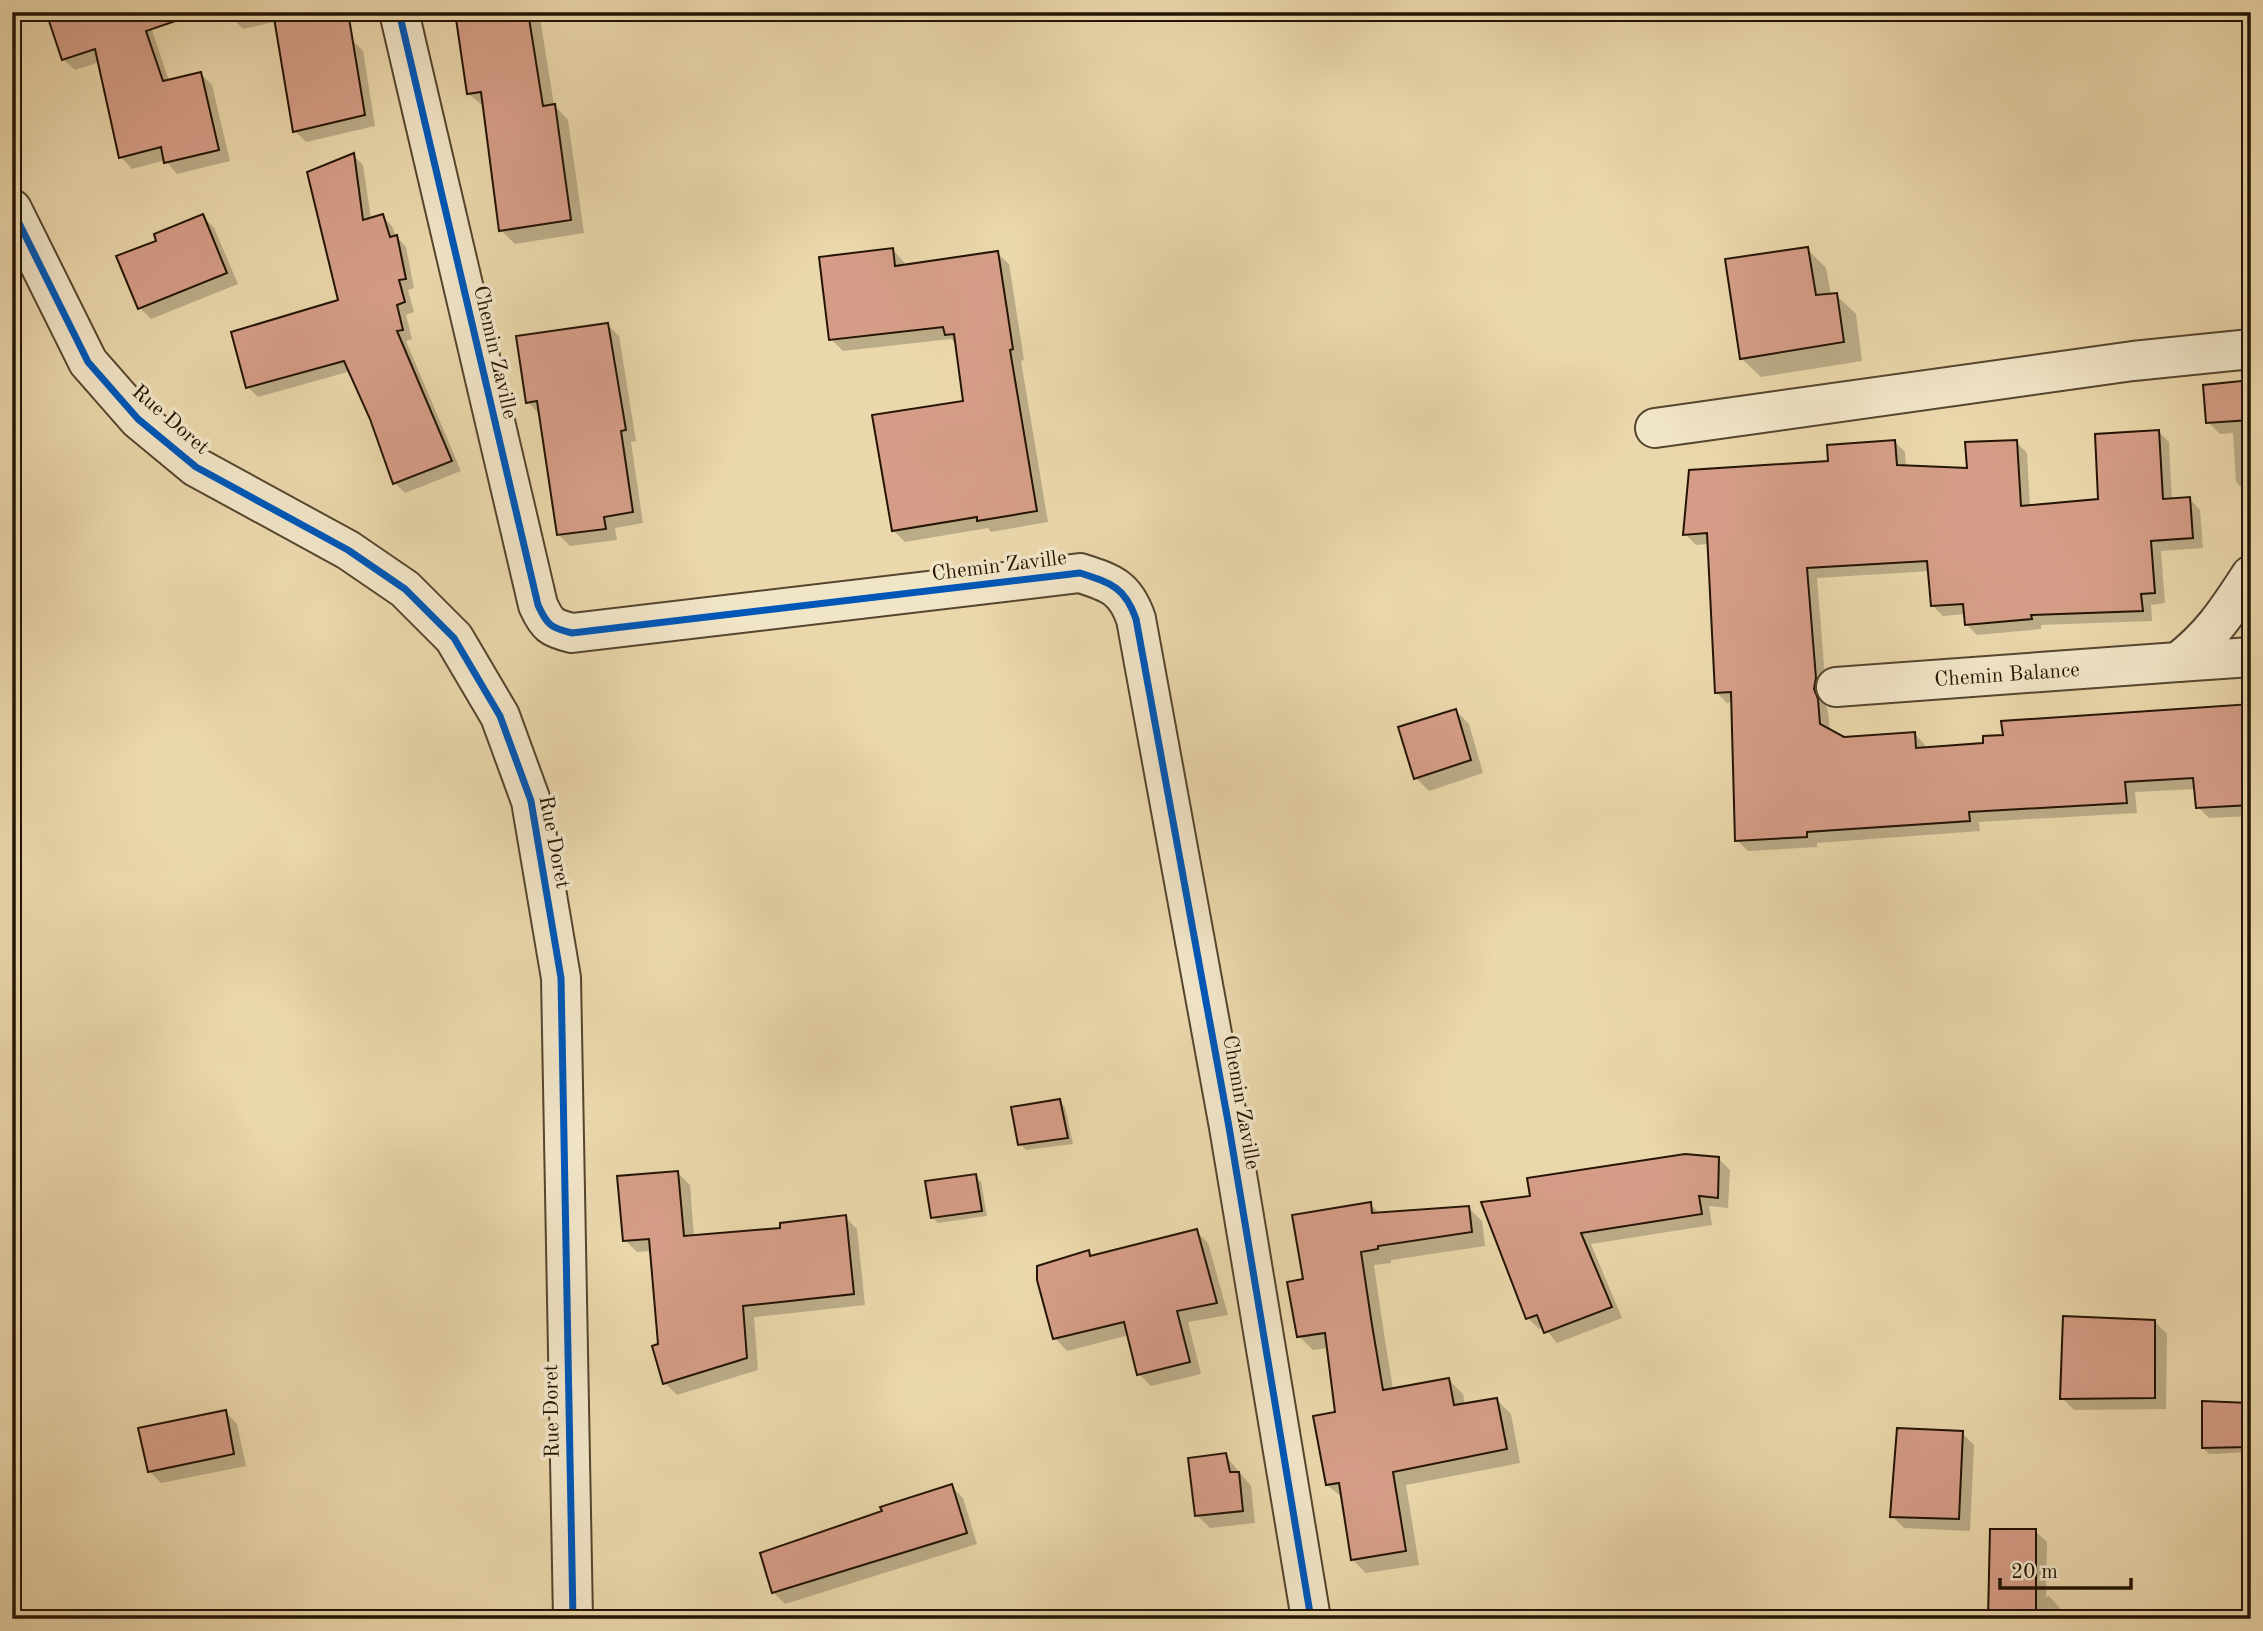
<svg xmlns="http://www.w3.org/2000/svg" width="2263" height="1631" font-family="'Old Standard TT',serif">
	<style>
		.shadow { fill: #0003 }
		.building { fill: #d59d87; stroke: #231404; stroke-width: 2 }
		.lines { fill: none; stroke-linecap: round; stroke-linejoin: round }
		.minor-casing { stroke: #55452e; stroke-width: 42 }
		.minor { stroke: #f1e5c8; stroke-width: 38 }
		.cycleway-casing { stroke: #f1e5c8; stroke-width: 11 }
		.cycleway { stroke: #0057b8; stroke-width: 7 }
		.labels { text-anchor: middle; stroke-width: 7; stroke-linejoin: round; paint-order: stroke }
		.street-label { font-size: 21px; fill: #231404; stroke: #f1e5c8 }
	</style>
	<rect width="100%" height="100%" fill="#ead7ab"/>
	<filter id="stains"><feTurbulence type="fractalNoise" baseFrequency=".00286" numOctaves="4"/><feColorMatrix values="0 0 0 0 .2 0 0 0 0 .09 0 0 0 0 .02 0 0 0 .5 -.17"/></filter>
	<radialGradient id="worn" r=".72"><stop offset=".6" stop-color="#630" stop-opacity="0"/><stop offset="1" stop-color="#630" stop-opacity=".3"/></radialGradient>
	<g class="shadow">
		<polygon points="146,12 169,81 201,74 212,85 230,161 177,174 165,160 132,169 121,157 100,62 75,70 63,59"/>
		<polygon points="229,12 305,12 305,15 243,29 230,16"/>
		<polygon points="456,12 539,12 554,105 568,120 584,233 515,244 501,230 484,107 469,94"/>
		<polygon points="352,40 363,51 375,126 306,142 295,131"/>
		<polygon points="353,155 363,165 371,219 382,216 392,226 396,236 406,247 414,288 408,290 414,312 406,315 412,339 406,341 461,471 405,493 395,483 371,418 351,371 258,397 248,387 340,301"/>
		<polygon points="203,216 214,228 238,284 151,319 140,308 159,242"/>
		<polygon points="1807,249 1826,268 1831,295 1836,295 1856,314 1862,361 1761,377 1741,358"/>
		<polygon points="893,250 904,262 905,267 997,253 1009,264 1024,360 1021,361 1048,522 991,532 988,528 905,542 893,530 965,402 957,345 951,339 843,351 831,339"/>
		<polygon points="608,325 619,336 636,441 631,442 643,523 615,528 617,540 570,546 558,534 539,414 528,402"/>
		<polygon points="2251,382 2251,494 2248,494 2236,482 2233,433 2220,434 2208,422"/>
		<polygon points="2159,432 2169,442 2172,500 2190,499 2200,510 2203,548 2161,551 2165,603 2151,605 2152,621 2041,625 2041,629 1977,635 1966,624 1966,614 1943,616 1932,605 1930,571 1817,578 1826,690 1824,701 1828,711 1830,731 1844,739 1915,734 1925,745 1925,749 1985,745 2251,706 2251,816 2209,818 2198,807 2196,789 2135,792 2137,813 1979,822 1980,831 1817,843 1817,847 1748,851 1737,840 1733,702 1727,703 1716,692 1709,544 1696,545 1685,534 1830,463 1895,442 1905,452 1906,467 1969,469 2016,442 2027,453 2030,507 2100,500"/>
		<polygon points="1456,711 1469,724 1483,773 1429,791 1416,778"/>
		<polygon points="1059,1101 1065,1107 1073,1144 1026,1150 1020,1144"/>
		<polygon points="1719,1159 1730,1170 1728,1208 1709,1206 1712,1225 1591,1244 1622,1318 1557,1343 1544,1327 1539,1329 1528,1318 1532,1197"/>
		<polygon points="678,1173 690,1185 694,1237 782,1230 845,1217 857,1229 865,1305 754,1317 758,1370 677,1395 665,1383 651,1251 637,1252 625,1240"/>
		<polygon points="975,1176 981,1182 987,1216 938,1223 932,1217"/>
		<polygon points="1370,1204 1380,1214 1468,1207 1482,1221 1485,1246 1391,1260 1391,1263 1374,1265 1385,1340 1393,1389 1449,1380 1463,1394 1465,1405 1497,1400 1511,1414 1520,1463 1406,1485 1419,1565 1366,1573 1352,1559 1343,1498 1327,1485 1337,1413 1329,1348 1313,1350 1299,1336 1305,1281"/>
		<polygon points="1196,1231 1208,1243 1228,1315 1188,1322 1201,1374 1151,1386 1139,1374 1129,1335 1067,1351 1055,1338 1088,1252 1093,1257"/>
		<polygon points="2155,1322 2167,1334 2166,1409 2074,1410 2062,1398"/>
		<polygon points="2248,1405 2251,1407 2251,1452 2209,1454 2203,1448"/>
		<polygon points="225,1412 237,1424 246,1466 161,1483 149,1471"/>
		<polygon points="1962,1433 1974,1445 1970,1531 1904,1528 1892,1516"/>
		<polygon points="1225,1455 1251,1486 1255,1523 1210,1528 1197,1515"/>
		<polygon points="951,1486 963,1498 977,1544 785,1604 773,1592"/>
		<polygon points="2035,1531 2047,1542 2046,1597 2049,1596 2060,1608 2060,1619 1989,1619"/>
		<polygon points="1906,1613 1931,1619 1905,1619"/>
		<rect x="2235" y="1617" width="16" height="2"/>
	</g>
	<g class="building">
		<polygon points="46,12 183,12 184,18 146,31 163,81 201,72 219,150 164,163 161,147 119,158 95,49 62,60"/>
		<polygon points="273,12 348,12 365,115 293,132"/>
		<polygon points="455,12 528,12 543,106 555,104 571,220 499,231 481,92 467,94"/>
		<polygon points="354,153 363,220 383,214 390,237 397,235 406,279 399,280 405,302 397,305 403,330 397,331 452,461 393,484 370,419 344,361 246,388 231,332 338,300 307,172"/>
		<polygon points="203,214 227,273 138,309 116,256 156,241 154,234"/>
		<polygon points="1808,247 1816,295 1837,293 1844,342 1740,359 1725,259"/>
		<polygon points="893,248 895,266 998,251 1013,349 1010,350 1037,511 977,521 977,517 892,531 872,415 963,401 954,334 945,335 943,327 829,340 819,257"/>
		<polygon points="608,323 626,430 621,431 633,512 604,517 606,529 557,535 537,401 526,403 516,336"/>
		<polygon points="2251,380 2251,420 2206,423 2203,385"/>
		<polygon points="2159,430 2163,499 2190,497 2193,538 2151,541 2155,593 2141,594 2143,611 2031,615 2032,619 1965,625 1963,604 1931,606 1927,561 1807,568 1816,678 1814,689 1818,699 1820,724 1844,737 1915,732 1916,748 1983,743 1983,736 2003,735 2001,721 2251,704 2251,805 2196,808 2193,778 2125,782 2127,803 1969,812 1970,821 1807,832 1807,837 1735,841 1731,692 1715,693 1707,533 1683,535 1689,470 1828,461 1827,445 1895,440 1897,465 1967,468 1965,442 2017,440 2021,506 2098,499 2095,434"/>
		<polygon points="1456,709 1471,760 1414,779 1398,727"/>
		<polygon points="1060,1099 1068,1138 1018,1145 1011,1107"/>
		<polygon points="1685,1154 1719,1157 1718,1198 1699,1196 1702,1214 1581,1233 1612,1307 1544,1333 1537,1315 1526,1319 1481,1202 1530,1196 1527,1178"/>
		<polygon points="678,1171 684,1236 780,1228 780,1223 846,1215 854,1294 743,1306 747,1358 663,1384 652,1346 658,1344 649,1239 623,1241 617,1176"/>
		<polygon points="976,1174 982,1211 931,1218 925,1181"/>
		<polygon points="1371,1202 1372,1213 1469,1206 1472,1232 1378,1246 1378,1249 1361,1252 1372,1325 1383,1390 1449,1378 1454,1405 1497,1398 1507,1449 1393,1472 1406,1551 1351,1560 1339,1483 1326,1485 1313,1416 1335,1412 1325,1333 1297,1337 1287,1282 1303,1279 1292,1215"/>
		<polygon points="1197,1229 1217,1303 1177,1311 1190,1362 1137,1375 1124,1322 1053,1339 1037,1280 1037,1266 1089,1250 1090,1256"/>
		<polygon points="2063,1316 2155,1320 2155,1398 2060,1399"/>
		<polygon points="2202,1401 2249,1403 2248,1447 2202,1448"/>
		<polygon points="226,1410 234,1454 148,1472 138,1428"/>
		<polygon points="1897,1428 1963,1431 1959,1519 1890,1517"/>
		<polygon points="1226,1453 1230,1472 1239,1472 1243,1511 1195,1516 1188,1458"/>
		<polygon points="952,1484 967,1533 772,1593 760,1553 882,1511 880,1507"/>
		<polygon points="1990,1529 2036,1529 2036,1619 1988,1619"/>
	</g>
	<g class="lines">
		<g class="minor-casing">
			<g id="minor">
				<path d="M399,12L538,605C547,625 551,628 572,633L1080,573C1111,583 1125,587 1136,619L1229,1127L1311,1619"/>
				<polyline points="12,209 88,362 138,419 196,467 348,550 405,589 454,638 500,716 531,801 561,978 573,1619"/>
				<polyline points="1655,428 2133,361 2251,349"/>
				<polyline points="2178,662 2251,657"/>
				<path d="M1836,687L2178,662C2212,636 2228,610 2251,575"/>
			</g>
		</g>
		<use href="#minor" class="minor"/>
		<g class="cycleway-casing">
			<g id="cycleway">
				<path d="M399,12L538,605C547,625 551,628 572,633L1080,573C1111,583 1125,587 1136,619L1229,1127L1311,1619"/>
				<polyline points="12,209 88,362 138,419 196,467 348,550 405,589 454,638 500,716 531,801 561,978 573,1619"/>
			</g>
		</g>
		<use href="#cycleway" class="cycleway"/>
	</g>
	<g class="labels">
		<g class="street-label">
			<text transform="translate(496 352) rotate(77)" y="7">Chemin Zaville</text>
			<text transform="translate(171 419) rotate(41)" y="7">Rue Doret</text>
			<text transform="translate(999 565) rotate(-7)" y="7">Chemin Zaville</text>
			<text transform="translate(2007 674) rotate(-4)" y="7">Chemin Balance</text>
			<text transform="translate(555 842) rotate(79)" y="7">Rue Doret</text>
			<text transform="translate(1242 1102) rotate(80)" y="7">Chemin Zaville</text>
			<text transform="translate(551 1411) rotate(-91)" y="7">Rue Doret</text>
		</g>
	</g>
	<rect width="2263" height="1631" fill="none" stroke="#ead7ab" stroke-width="42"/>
	<rect x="14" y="14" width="2235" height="1603" fill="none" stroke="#231404" stroke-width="3.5"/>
	<rect x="21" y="21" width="2221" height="1589" fill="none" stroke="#231404" stroke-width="2"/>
	<path d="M2000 1578v10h131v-10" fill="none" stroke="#231404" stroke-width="3.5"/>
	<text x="2011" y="1578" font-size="21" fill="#231404" stroke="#f1e5c8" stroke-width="5" paint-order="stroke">20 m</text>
	<rect width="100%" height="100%" filter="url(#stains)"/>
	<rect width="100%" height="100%" fill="url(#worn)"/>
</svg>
